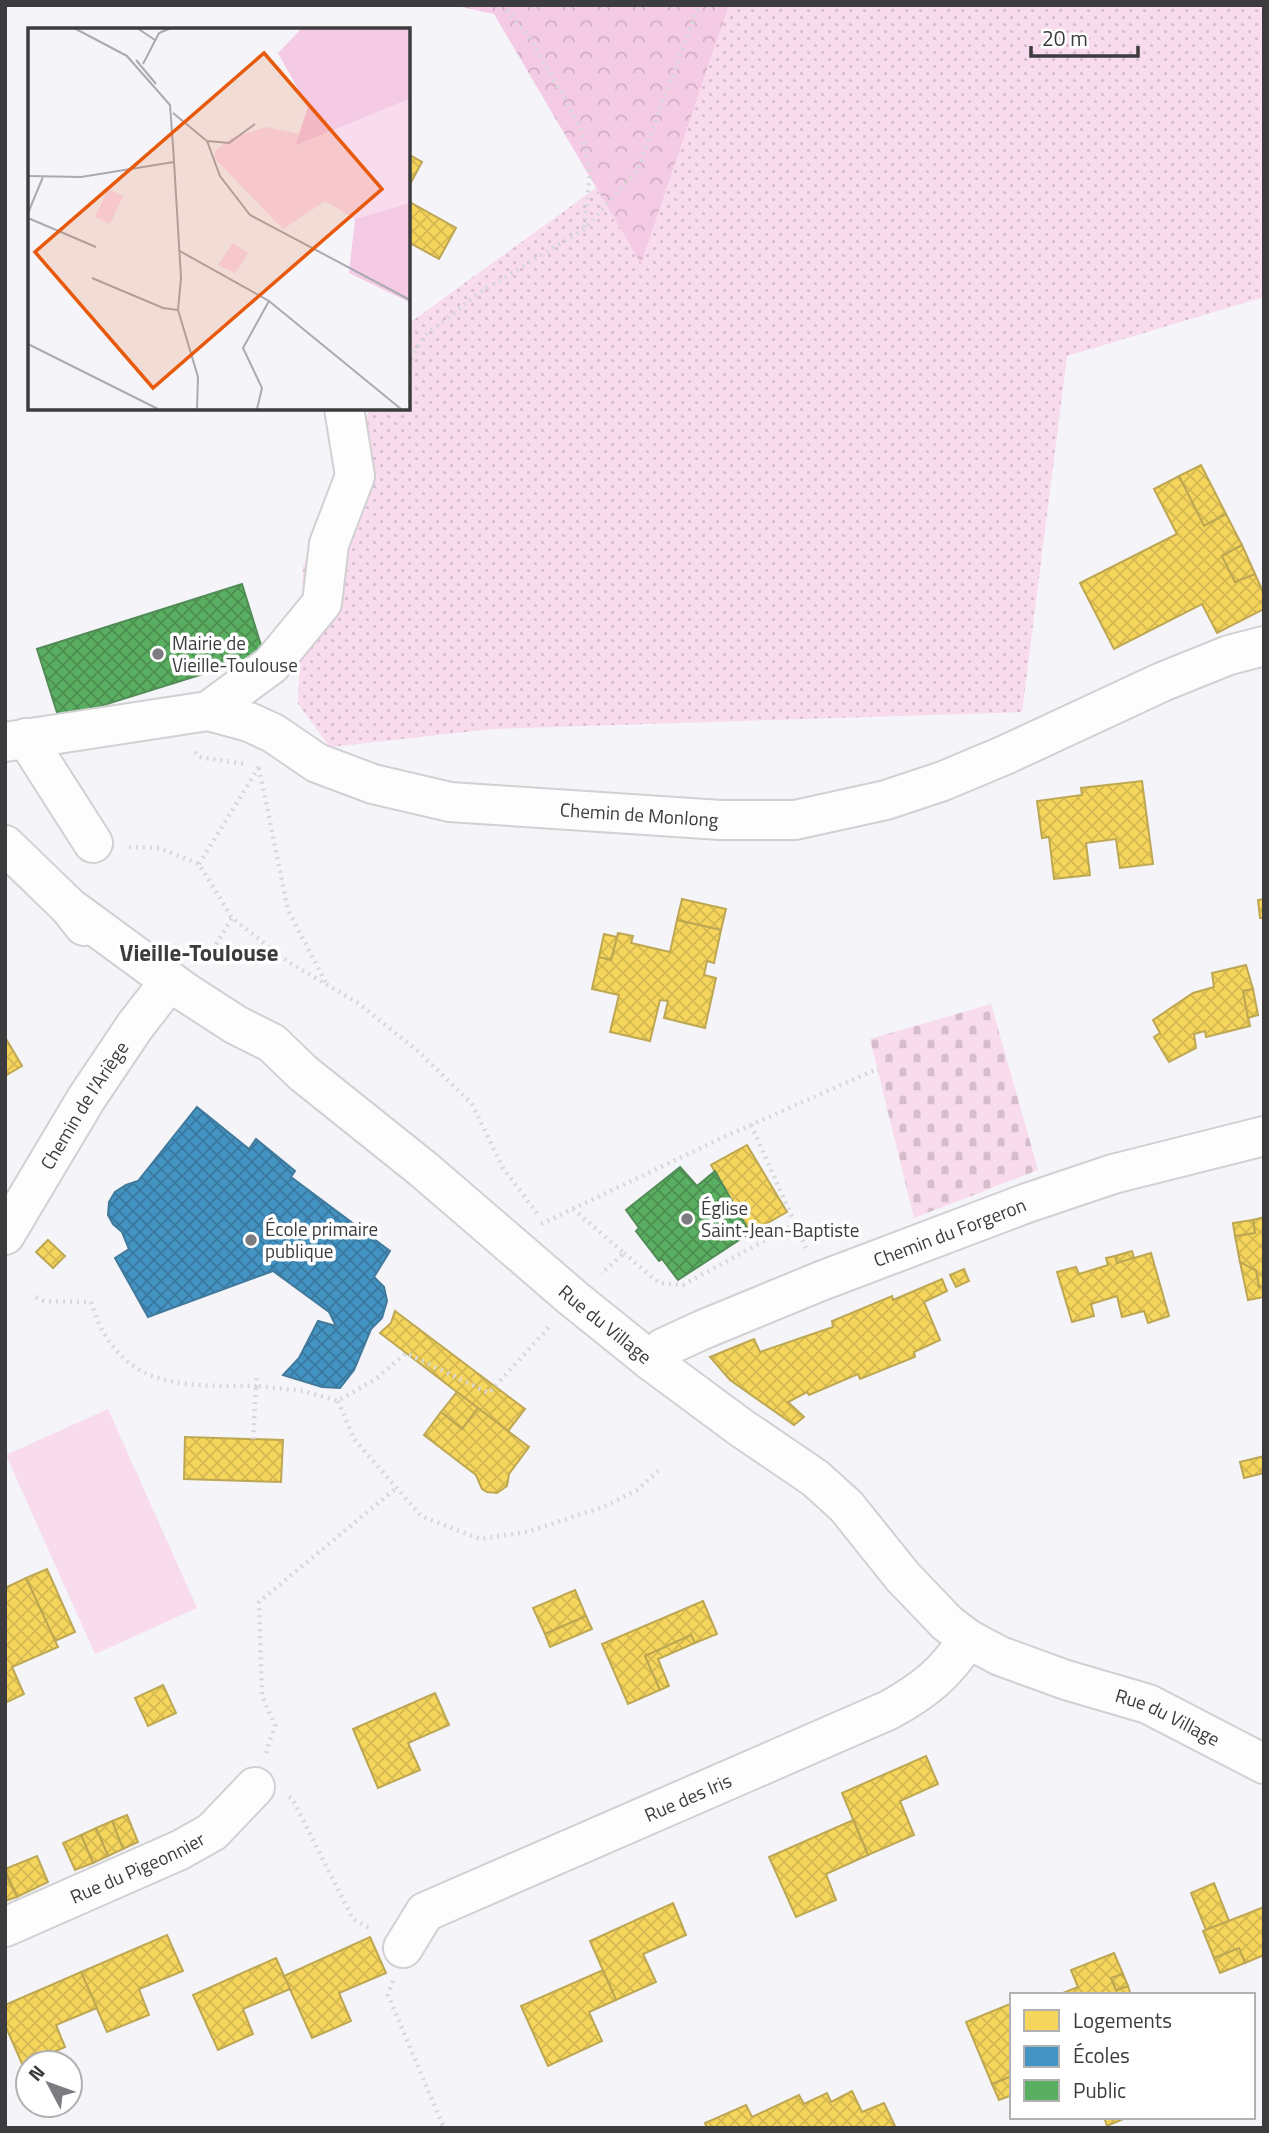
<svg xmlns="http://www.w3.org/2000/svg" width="1269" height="2133" font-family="'Titillium Web',sans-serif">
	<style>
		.green { fill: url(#green-dots) }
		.forest { fill: url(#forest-crowns) }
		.cemetery { fill: url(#cemetery-stones) }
		.pitch { fill: #f8dbed }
		.homes { fill: url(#homes-cross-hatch); stroke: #bea753; stroke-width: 2 }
		.schools { fill: url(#schools-cross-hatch); stroke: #41799b; stroke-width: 2 }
		.public { fill: url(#public-cross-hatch); stroke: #518c57; stroke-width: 2 }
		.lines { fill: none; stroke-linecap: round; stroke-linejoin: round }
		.minor-casing { stroke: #d1d1d4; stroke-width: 42 }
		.path { stroke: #d8d8d9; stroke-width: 4.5; stroke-dasharray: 2 5; stroke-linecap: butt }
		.minor { stroke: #fdfdfe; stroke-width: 38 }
		.poi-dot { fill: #7c7c80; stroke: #fff; stroke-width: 2.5 }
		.labels { text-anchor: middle; stroke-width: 7; stroke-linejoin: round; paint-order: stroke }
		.poi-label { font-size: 19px; fill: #3c3c3f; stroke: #fff; text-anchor: start }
		.street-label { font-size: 19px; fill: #3c3c3f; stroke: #fff }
		.quarter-label { font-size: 23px; font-weight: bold; fill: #3c3c3f; stroke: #fff }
		.inset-road { fill: none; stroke: #aaaaaf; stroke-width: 2 }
		.view { fill: #e8590c; fill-opacity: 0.15; stroke: #e8590c; stroke-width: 3.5 }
		.inset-edge { fill: none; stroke: #3c3c3f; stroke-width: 3.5 }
	</style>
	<defs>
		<pattern id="green-dots" width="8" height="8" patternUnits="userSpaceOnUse" patternTransform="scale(1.75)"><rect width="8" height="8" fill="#f8dbed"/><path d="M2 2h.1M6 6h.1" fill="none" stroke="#d6bdcc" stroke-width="1.8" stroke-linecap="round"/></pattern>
		<pattern id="forest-crowns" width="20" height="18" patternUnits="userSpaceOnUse" patternTransform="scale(1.75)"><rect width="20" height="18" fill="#f4cae5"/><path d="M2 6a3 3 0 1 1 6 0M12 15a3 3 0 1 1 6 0" fill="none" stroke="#d2aec6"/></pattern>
		<pattern id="cemetery-stones" width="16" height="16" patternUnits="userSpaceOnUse" patternTransform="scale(1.75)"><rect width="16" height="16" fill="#f8dbed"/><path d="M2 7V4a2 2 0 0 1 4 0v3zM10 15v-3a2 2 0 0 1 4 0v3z" fill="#d6bdcc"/></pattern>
		<pattern id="homes-cross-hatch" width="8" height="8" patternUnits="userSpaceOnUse" patternTransform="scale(1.75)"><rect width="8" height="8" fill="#f6d55c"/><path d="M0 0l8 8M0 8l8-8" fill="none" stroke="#d4b851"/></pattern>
		<pattern id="schools-cross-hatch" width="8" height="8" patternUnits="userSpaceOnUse" patternTransform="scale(1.75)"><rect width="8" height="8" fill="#4393c3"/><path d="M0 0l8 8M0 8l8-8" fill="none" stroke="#3979a0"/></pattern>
		<pattern id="public-cross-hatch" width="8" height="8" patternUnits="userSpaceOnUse" patternTransform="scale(1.75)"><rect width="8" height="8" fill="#5aae61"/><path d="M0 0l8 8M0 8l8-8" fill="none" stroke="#4c8f51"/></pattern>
	</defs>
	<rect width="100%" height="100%" fill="#f4f4f9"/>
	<polygon class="green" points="729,5 1264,5 1264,297 1067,356 1022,712 492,729 330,747 298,704 303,567 370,408 408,408 408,324 596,188 641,264"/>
	<polygon class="forest" points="452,5 729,5 641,264 494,14"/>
	<polygon class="cemetery" points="991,1004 1038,1170 914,1218 870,1039"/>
	<polygon class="pitch" points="108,1409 197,1608 95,1654 6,1455"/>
	<g class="homes">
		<polygon points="408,154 422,162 408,188"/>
		<polygon points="408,201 456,228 439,259 408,242"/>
		<polygon points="1201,465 1226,514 1204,526 1179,476"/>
		<polygon points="1179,476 1204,526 1226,514 1242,545 1222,556 1235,582 1255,574 1264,594 1264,609 1217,633 1202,604 1114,649 1080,583 1177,534 1154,489"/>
		<polygon points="1242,545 1255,574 1235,582 1222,556"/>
		<polygon points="1142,781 1153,864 1120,868 1116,839 1086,843 1090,875 1054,879 1049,837 1042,838 1037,801 1082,795 1081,788"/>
		<polygon points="682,899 726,909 721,930 677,920"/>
		<polygon points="1264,899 1264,918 1260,918 1258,900"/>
		<polygon points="677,920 721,930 714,963 707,961 704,975 716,978 705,1028 664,1018 668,1001 660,1000 650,1041 610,1032 619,995 592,989 599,957 611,960 618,933 633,936 631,943 670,952"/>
		<polygon points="604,934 617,937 611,960 599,957"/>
		<polygon points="1246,965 1253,989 1243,991 1250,1026 1206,1037 1205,1031 1194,1034 1196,1048 1169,1062 1154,1037 1160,1033 1153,1020 1193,993 1214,987 1212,973"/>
		<polygon points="1253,989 1258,1015 1248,1018 1243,991"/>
		<polygon points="5,1037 22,1066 5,1076"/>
		<polygon points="747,1145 787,1212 750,1233 711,1165"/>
		<polygon points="1264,1217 1264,1286 1259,1287 1256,1271 1240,1262 1235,1236 1255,1233 1253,1220"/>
		<polygon points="1253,1220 1255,1233 1235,1236 1233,1223"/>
		<polygon points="48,1240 65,1256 53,1268 36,1252"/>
		<polygon points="1132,1251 1134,1258 1117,1263 1115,1256"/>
		<polygon points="1151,1253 1169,1316 1148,1323 1144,1311 1122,1317 1117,1296 1091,1304 1094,1316 1072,1322 1057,1272 1076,1267 1079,1274 1108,1265 1106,1258 1115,1256 1117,1263"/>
		<polygon points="1240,1262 1256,1271 1259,1287 1264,1286 1264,1297 1248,1300"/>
		<polygon points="964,1269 969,1281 956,1287 950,1275"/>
		<polygon points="942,1279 947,1291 924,1302 940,1340 914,1352 915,1357 860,1379 858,1374 809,1395 807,1392 788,1402 804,1417 794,1425 730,1380 710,1357 754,1339 760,1352 833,1327 832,1321 892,1296 893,1300"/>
		<polygon points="395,1311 525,1409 508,1431 380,1333 391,1323"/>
		<polygon points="457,1392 478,1408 462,1429 441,1412"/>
		<polygon points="478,1408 529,1447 509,1474 507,1486 497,1493 487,1492 482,1489 476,1475 424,1435 441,1412 462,1429"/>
		<polygon points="185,1437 283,1440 281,1482 184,1479"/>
		<polygon points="1264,1456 1264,1473 1244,1478 1240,1462"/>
		<polygon points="47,1569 75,1632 55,1641 26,1578"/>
		<polygon points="26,1578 58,1647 12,1667 24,1694 5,1703 5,1588"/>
		<polygon points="575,1590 586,1616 545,1634 533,1608"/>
		<polygon points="703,1601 717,1634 695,1643 691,1635 645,1656 660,1690 628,1704 602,1644"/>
		<polygon points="586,1616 592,1629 550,1647 545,1634"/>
		<polygon points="691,1635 695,1643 658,1659 669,1686 660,1690 645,1656"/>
		<polygon points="163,1685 176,1713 148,1726 135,1698"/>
		<polygon points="435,1693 449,1725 408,1743 420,1770 378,1788 353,1729"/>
		<polygon points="926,1756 938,1784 900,1801 914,1835 868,1855 842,1793"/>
		<polygon points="127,1815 138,1842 123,1849 112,1821"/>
		<polygon points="853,1820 868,1855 826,1874 836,1900 796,1917 769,1857"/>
		<polygon points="112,1821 123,1849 108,1856 96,1828"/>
		<polygon points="96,1828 108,1856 93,1863 81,1835"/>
		<polygon points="81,1835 93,1863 75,1870 63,1843"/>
		<polygon points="37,1856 48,1882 17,1897 5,1869"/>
		<polygon points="5,1872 17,1897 5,1901"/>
		<polygon points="1214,1883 1229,1921 1206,1930 1191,1893"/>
		<polygon points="673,1903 686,1935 643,1954 656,1982 616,2000 590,1941"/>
		<polygon points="1264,1907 1264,1955 1245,1963 1239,1948 1214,1958 1203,1931"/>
		<polygon points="167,1935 183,1971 139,1989 149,2015 107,2032 81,1972"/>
		<polygon points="370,1937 386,1973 339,1993 351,2021 312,2038 284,1976"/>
		<polygon points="1239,1948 1245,1963 1220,1973 1214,1958"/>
		<polygon points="1114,1953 1123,1974 1111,1978 1116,1990 1128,1986 1131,1995 1058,1995 1078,1987 1071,1970"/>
		<polygon points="276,1958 290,1989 243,2009 253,2034 218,2050 193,1995"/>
		<polygon points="603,1970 616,2000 589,2012 602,2041 548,2066 521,2006"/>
		<polygon points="81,1972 97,2008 56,2025 65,2047 23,2066 5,2025 5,2005"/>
		<polygon points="1123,1974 1128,1986 1116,1990 1111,1978"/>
		<polygon points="1010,2004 1012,2009 1012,2076 992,2084 966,2022"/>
		<polygon points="1012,2076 1012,2095 999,2100 992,2084"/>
		<polygon points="852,2091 862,2112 884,2103 896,2128 707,2128 705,2123 746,2105 752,2117 799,2095 804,2104 827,2093 831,2102"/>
		<polygon points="1104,2117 1128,2117 1107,2126"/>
	</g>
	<polygon class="schools" points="197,1107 249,1149 256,1139 295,1171 291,1177 390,1251 374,1277 384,1287 387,1301 382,1318 371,1329 354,1370 340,1388 322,1387 283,1375 299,1358 318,1321 336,1326 329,1312 273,1271 148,1317 115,1258 129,1249 122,1232 113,1224 108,1215 109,1202 115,1192 126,1185 138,1181"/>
	<g class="public">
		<polygon points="242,584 264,655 59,719 37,649"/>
		<polygon points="680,1167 697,1186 715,1171 750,1233 678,1280 662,1259 659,1261 636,1231 639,1228 626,1210"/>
	</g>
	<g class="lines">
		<g class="minor-casing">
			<g id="minor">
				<polyline points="208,711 271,665 322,603 329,544 355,476 344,408"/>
				<polyline points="26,738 93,843"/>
				<path id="s1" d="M5,742L208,711L249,722L273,733L317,763L373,784L450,802L721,820H795L886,800L943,781L1005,755L1162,682L1229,655L1264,646"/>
				<polyline points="5,845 69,907 84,926"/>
				<path id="s2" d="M69,907L185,992L236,1025L272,1043L303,1073L423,1169L574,1299L651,1361L740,1427L815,1478L846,1506L903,1577L947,1623L968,1639L1000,1656L1066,1680L1148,1704L1264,1764"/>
				<path id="s3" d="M5,1235L86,1099L135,1026L170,981"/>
				<path id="s4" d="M651,1361L663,1348L702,1330L821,1281L1027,1203L1113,1174L1264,1136"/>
				<path id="s5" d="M5,1927L180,1850L212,1832L255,1787"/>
				<path id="s6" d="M403,1948L425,1912L889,1710C925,1690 945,1674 968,1639"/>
			</g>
		</g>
		<g class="path">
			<polyline points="502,5 528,35 581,127 590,174 584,228"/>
			<polyline points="408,365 423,337 479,293 584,229 637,171 699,5"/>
			<polyline points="195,752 199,757 246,764"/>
			<polyline points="259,768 288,910 327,985"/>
			<polyline points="129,847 159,848 199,864 232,918 290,963 358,1003 419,1052 472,1104 503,1168 539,1216"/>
			<polyline points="199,864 259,767"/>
			<polyline points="205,962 232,918"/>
			<polyline points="751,1125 806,1248"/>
			<polyline points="573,1209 624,1253 601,1274"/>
			<polyline points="541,1224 726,1136 877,1069"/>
			<polyline points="624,1253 659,1283 683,1285 795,1224"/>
			<path d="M36,1297L44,1301L91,1302C95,1312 98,1324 104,1333C138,1392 196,1385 256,1386L257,1373"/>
			<polyline points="338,1401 354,1439 421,1516 480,1539 527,1532 603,1507 637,1490 660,1469"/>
			<polyline points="253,1439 256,1386 304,1391 338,1401 377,1378 406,1353 489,1393 551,1325"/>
			<polyline points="266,1753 275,1725 262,1696 259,1602 395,1489"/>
			<polyline points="289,1797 292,1798 353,1919 371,1929"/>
			<polyline points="393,1981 388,1995 444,2128"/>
		</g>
		<use href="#minor" class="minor"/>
	</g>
	<g class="poi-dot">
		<circle cx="158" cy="654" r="7"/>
		<circle cx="687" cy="1219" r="7"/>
		<circle cx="251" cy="1240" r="7"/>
	</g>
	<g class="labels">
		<g class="poi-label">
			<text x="172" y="650">Mairie de<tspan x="172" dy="22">Vieille-Toulouse</tspan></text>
			<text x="701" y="1215">Église<tspan x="701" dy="22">Saint-Jean-Baptiste</tspan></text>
			<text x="265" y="1236">École primaire<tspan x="265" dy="22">publique</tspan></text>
		</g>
		<g class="street-label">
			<text dy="7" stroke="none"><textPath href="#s1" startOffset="656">Chemin de Monlong</textPath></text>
			<text dy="7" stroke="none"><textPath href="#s3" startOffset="152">Chemin de l'Ariège</textPath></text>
			<text dy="7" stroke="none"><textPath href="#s4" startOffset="327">Chemin du Forgeron</textPath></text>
			<text dy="7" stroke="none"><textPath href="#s2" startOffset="681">Rue du Village</textPath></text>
			<text dy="7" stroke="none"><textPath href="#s2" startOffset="1379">Rue du Village</textPath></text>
			<text dy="7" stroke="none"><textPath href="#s6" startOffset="329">Rue des Iris</textPath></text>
			<text dy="7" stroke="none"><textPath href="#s5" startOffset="145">Rue du Pigeonnier</textPath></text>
		</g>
		<g class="quarter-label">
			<text x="199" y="961">Vieille-Toulouse</text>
		</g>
	</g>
	<g transform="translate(28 28)">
		<rect width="382" height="382" fill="#f4f4f9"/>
		<path d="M381,71V175L327,191L297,173L255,201L186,130L188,122L203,110L238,99L271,106L268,118Z" fill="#f8dbed"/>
		<path d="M274,0H381V71L267,118L280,79L250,25ZM381,175V274L321,245L327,191Z" fill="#f4cae5"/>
		<path d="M205,215L220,225L207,245L190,237Z" fill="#f8dbed"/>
		<path d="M80,161L95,168L82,196L67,189Z" fill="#f8dbed"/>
		<path class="inset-road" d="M46,0L99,28M109,0L127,12M98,27L142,77L145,118M108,32L128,56M115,36L131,5L143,0M145,85L179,113L192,148L222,187L382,272M179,113L201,115L227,96M145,117L153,250L150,282L170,349L169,381M0,148L53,149L146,134M0,185L15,149M0,190L68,219M150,222L241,273L373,381M64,250L135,280L150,282M0,316L130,381M229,381L234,360L215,320L241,273"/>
		<path class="view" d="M236,25L354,161L125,360L7,224Z"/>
		<rect width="382" height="382" class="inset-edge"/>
	</g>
	<rect width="1269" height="2133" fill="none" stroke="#3c3c3f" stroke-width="14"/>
	<rect x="1010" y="1993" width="245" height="126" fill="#ffffff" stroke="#b1b1b2" stroke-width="2"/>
	<rect x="1024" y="2010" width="35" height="21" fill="#f6d55c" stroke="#b1b1b2" stroke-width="2"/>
	<text x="1073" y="2028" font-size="21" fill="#3c3c3f">Logements</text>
	<rect x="1024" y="2046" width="35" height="21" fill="#4393c3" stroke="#b1b1b2" stroke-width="2"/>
	<text x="1073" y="2063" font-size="21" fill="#3c3c3f">Écoles</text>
	<rect x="1024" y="2080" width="35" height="21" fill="#5aae61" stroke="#b1b1b2" stroke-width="2"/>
	<text x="1073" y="2098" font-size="21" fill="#3c3c3f">Public</text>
	<g transform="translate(49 2084) rotate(311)"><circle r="33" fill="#ffffff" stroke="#b1b1b2" stroke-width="2"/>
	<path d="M0-5L12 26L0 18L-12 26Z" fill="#7c7c80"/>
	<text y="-10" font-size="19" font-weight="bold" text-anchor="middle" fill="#3c3c3f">N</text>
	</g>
	<path d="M1031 46v10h107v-10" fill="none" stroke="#3c3c3f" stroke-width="3.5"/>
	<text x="1042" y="46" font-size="21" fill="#3c3c3f" stroke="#ffffff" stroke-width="5" paint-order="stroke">20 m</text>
</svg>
